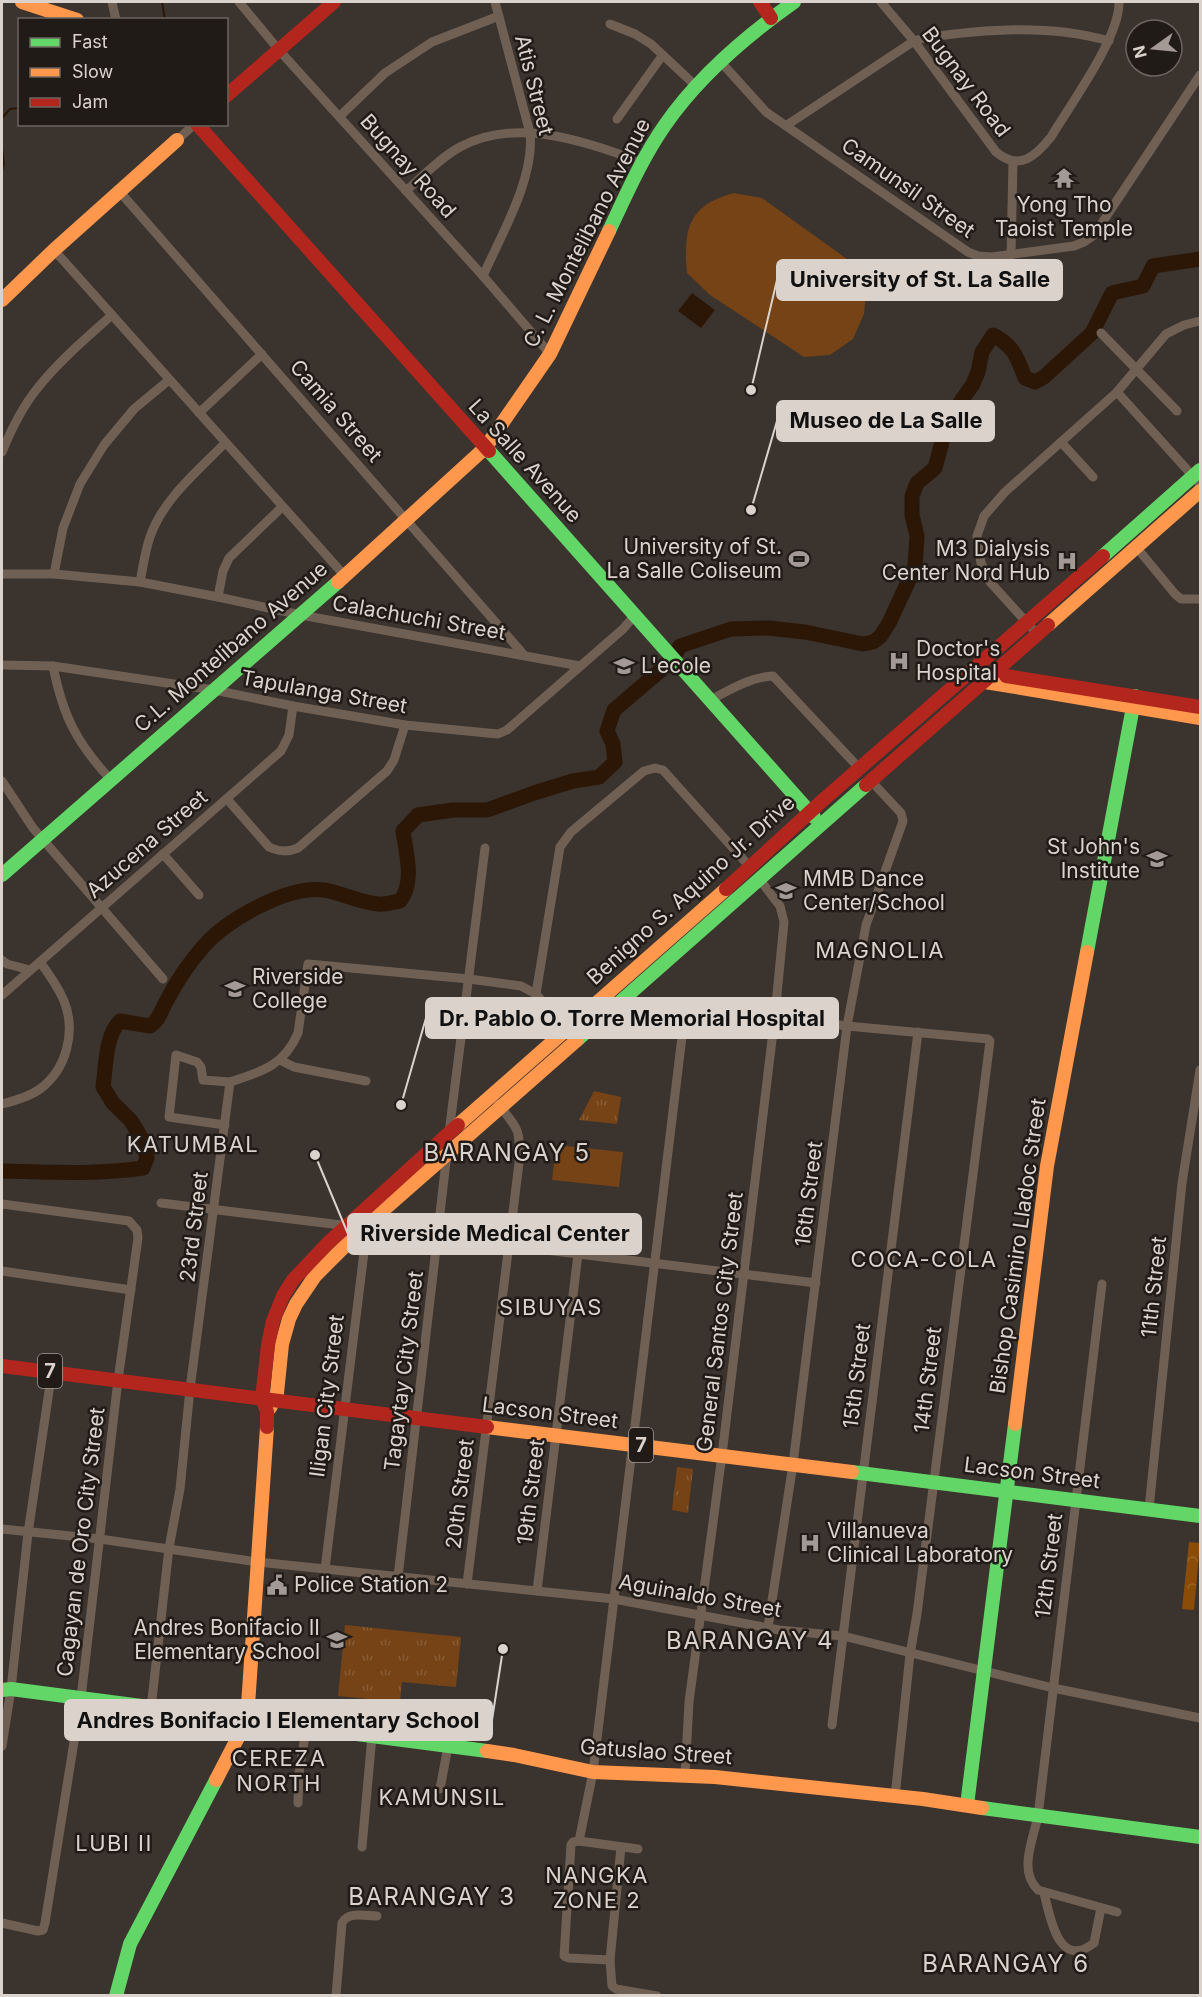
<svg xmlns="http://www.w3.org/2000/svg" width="1202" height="1997" font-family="Inter,sans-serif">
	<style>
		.grass { fill: url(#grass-tufts) }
		.forest { fill: url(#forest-crowns) }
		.garden { fill: #754315 }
		.water { fill: #2c1706 }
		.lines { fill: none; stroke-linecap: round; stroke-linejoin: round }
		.stream { stroke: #2c1706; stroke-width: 2 }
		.river { stroke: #2c1706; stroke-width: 15 }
		.street { stroke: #706054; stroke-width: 9 }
		.fast { stroke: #63d668; stroke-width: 14 }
		.slow { stroke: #ff974d; stroke-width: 14 }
		.jam { stroke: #b3261e; stroke-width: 14 }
		.labels { text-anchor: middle; stroke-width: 5; stroke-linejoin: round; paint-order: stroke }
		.shield { fill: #211b17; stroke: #a39b96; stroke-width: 1.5 }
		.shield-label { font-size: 20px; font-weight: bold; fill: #dbd2cc }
		.street-label { font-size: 21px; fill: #dbd2cc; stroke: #211b17 }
		.poi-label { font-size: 21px; fill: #dbd2cc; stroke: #211b17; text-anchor: start }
		.neighbourhood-label { font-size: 22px; letter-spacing: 1.5px; fill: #dbd2cc; stroke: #211b17 }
		.quarter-label { font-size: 24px; letter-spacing: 1.5px; fill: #dbd2cc; stroke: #211b17 }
		.leader { fill: none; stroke: #dbd2cc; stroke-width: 2 }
		.callout-dot { fill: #dbd2cc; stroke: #211b17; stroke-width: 2 }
		.callout { fill: #dbd2cc; stroke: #dbd2cc; stroke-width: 2 }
		.callout-label { font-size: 22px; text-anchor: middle; font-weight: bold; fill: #111 }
	</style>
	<defs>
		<pattern id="grass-tufts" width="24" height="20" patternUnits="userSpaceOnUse" patternTransform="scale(1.5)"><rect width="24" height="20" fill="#754315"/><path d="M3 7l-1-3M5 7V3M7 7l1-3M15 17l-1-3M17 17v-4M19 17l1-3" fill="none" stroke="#885d36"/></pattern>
		<pattern id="forest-crowns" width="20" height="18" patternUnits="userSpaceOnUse" patternTransform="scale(1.5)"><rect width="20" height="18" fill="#8a4c06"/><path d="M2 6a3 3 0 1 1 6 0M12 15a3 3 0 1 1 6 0" fill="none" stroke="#9a6529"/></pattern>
	</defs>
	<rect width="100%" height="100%" fill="#3a332e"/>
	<g class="grass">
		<polygon points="594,1091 621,1097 617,1124 579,1120"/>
		<polygon points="677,1467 693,1469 688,1513 672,1510"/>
		<polygon points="345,1625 461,1637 456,1687 402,1682 400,1702 338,1696"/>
	</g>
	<polygon class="forest" points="1189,1542 1200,1543 1194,1610 1182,1609"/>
	<g class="garden">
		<path d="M734,193L762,198L854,264L864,276L866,292L864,314L853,339L830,355L804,357L710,295L687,273C683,229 688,205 734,193Z"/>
		<polygon points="556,1145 623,1152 619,1187 552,1180"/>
	</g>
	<polygon class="water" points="692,293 715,310 701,328 678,311"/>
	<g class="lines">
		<g class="stream">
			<polyline points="162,2 165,20"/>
			<polyline points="2,118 10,109 20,108"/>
			<polyline points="2,148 4,164 2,170"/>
		</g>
		<g class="river">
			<path d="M676,653L680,646L731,629L768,628L805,632L863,644L873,642L880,637L889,623L915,567L917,536L912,515V496L917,483L935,468L948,420L973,384L978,372L982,352L993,335C1014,346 1017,357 1025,378L1035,382L1044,377L1092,333L1112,293L1143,286L1153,266L1200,259"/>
			<path d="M2,1171C48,1172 96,1175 143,1168L147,1158L142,1139L131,1121L113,1103L103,1087C106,1067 105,1036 120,1021L150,1026C160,1020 161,1010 167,1000C177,981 189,963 203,947C226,920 288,885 324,890C342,893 359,902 378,904C385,905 393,902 400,901C415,882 406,853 403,831L418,815L453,810H487L534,793L573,781L599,777L615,762L613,744L607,731L614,710L661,670L670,660"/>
		</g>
		<g class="street">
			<polyline points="112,2 116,20"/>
			<polyline points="239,2 278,49 483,276 550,354"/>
			<path d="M881,2L914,41L996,152C1019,171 1035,157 1051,137C1070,105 1120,37 1119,2"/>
			<polyline points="610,24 635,34 651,44 696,86"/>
			<polyline points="720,61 766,112 968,252 978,256 992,257 1074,246 1084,242 1094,235 1200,75"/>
			<polyline points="340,116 385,73 432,42 499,16"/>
			<polyline points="617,119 662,56"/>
			<path d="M787,125L914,41L924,38C984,29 1050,24 1109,41"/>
			<polyline points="177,140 195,124"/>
			<path d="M406,191C423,176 440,158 460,147C518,116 585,142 642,162"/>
			<polyline points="120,192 524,655"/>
			<polyline points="54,250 344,575"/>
			<polyline points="1011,255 1013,161"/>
			<path d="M483,276C501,235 535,178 530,133L495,2"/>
			<polyline points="1101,333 1177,411"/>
			<polyline points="1117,392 1200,484"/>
			<polyline points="199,413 262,354"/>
			<polyline points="1061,442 1093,477"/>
			<path d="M2,452C11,430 21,409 36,390C58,362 85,339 112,315"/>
			<polyline points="1137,548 1175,594 1181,599 1200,599"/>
			<polyline points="2,574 54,574 140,582 218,597 301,615 580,666"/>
			<polyline points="54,574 63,528 80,484 104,445 134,409 169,380"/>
			<path d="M140,582C143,567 145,551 150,537C163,499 198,471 225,443"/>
			<polyline points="218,597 223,571 229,558 282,507"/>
			<polyline points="1038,635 990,582 981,563 977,536 984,516 1005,492 1117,392 1166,334 1184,325 1200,321"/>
			<polyline points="2,665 53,666 214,690 293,706 405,725 498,734 507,730 623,629 635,615"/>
			<path d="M53,666C63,716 76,742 111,780"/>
			<path d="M710,700C730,690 750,677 773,676L860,769"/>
			<polyline points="2,781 33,828 163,979"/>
			<path d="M227,799L269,847C280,852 288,852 298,848L387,771L394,760L405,725"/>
			<polyline points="163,854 199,895"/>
			<polyline points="2,960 7,964 30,970"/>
			<polyline points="536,994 560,847 571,832 644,771 655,768 663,770 750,867"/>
			<polyline points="2,995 281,751 289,735 293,706"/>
			<polyline points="280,1060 294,1067 366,1081"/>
			<path d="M2,1104C14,1101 29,1097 40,1089C67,1069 76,1031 64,1001C58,987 49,974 40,962"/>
			<polyline points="225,1125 169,1117 176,1055 197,1062 201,1067 203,1080 230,1082"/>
			<polyline points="449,1133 485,848"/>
			<polyline points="161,1203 816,1283"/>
			<polyline points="2,1204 129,1221 137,1230 138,1238 118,1380 81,1698 45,1923 43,1930 38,1931 2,1923"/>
			<polyline points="2,1271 131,1290"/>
			<path d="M1102,1284L1038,1816C1033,1840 1018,1871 1038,1890L1117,1912"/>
			<polyline points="1149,1509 1182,1183 1200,1070"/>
			<polyline points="2,1529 100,1539 258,1562 614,1599 779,1630 843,1636 1053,1688 1200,1718"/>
			<polyline points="325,1569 367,1228"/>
			<polyline points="398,1577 447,1153"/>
			<path d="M467,1584L519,1163C520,1129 520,1131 498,1104"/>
			<polyline points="537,1591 578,1254"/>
			<polyline points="768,1627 793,1464 847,1026 866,925 903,821 901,813 872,782"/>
			<path d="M151,1708L169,1548L180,1489L190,1389L230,1082C261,1072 284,1066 298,1033L308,964L469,979L521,986L536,994L569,1032"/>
			<polyline points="832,1725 918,1032"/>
			<polyline points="2,1746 11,1689 28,1533 52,1371"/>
			<polyline points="685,1776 689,1702 722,1455 775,1015 784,922 780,906 760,880"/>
			<polyline points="440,1789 448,1746"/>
			<polyline points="298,1803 299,1773 306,1729"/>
			<polyline points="579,1841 638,1849"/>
			<polyline points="362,1847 372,1736"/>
			<polyline points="621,1847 610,1960 612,1986 616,1989 657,1996"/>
			<path d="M1044,1893C1050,1916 1058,1971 1094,1943L1101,1908"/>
			<polyline points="610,1960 569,1958 564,1956 571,1845 573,1842 579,1841 593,1772 685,1012 690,1007 717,1008 847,1026 988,1039 990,1041 917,1614 910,1654 895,1797"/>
			<path d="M336,1996L342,1923C348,1911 365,1916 377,1916"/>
		</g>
		<g class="fast">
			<path d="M609,231C626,195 642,158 665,125C698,77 746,36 794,2"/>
			<polyline points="489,451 814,817"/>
			<polyline points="1103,556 1200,470"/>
			<polyline points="2,875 338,582"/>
			<polyline points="1087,952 1135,696"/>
			<polyline points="577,1040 866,785"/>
			<polyline points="852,1472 1200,1516"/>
			<polyline points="2,1690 11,1689 487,1751"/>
			<polyline points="967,1805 1015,1424"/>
			<polyline points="982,1808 1200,1837"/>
			<polyline points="116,1996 130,1944 216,1780"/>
		</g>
		<g class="slow">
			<polyline points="22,2 77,20"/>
			<polyline points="2,300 54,250 177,140"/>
			<polyline points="338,582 485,448 550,354 609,231"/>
			<polyline points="1048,625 1200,491"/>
			<polyline points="985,682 1200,718"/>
			<polyline points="458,1125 726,889"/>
			<polyline points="270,1408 277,1393 282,1344 289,1319 296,1304 315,1276 363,1228 577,1040"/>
			<polyline points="1015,1424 1047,1166 1087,952"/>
			<polyline points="487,1427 852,1472"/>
			<polyline points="487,1751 514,1755 593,1772 715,1777 923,1799 982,1808"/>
			<polyline points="216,1780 247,1720 267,1427"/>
		</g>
		<g class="jam">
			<polyline points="760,2 771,18"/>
			<polyline points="226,96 334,2"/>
			<polyline points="197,124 489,451"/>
			<polyline points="1006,676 1200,707"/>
			<polyline points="866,785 1048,625"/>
			<polyline points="726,889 822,801 1103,556"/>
			<polyline points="2,1366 487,1427"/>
			<polyline points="267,1427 267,1412 262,1398 268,1345 273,1321 283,1296 293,1280 328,1243 458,1125"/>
		</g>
	</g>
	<defs>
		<g id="temple-bare" transform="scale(1.62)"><path d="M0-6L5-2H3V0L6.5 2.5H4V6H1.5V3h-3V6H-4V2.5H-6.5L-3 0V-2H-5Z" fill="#a39a95" stroke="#211b17" stroke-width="2.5" paint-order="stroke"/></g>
		<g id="stadium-bare" transform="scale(1.62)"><path d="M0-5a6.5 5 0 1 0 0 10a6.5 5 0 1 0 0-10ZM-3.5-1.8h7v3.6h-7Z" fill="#a39a95" stroke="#211b17" stroke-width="2.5" paint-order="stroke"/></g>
		<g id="hospital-bare" transform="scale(1.62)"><path d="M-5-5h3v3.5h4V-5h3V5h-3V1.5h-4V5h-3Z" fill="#a39a95" stroke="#211b17" stroke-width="2.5" paint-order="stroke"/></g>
		<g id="school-bare" transform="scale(1.62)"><path d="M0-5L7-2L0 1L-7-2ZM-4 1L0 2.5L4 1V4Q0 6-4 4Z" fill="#a39a95" stroke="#211b17" stroke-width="2.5" paint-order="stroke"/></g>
		<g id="university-bare" transform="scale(1.62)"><path d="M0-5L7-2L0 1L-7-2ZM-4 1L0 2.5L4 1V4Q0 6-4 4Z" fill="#a39a95" stroke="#211b17" stroke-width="2.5" paint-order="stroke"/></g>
		<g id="civic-bare" transform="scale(1.62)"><path d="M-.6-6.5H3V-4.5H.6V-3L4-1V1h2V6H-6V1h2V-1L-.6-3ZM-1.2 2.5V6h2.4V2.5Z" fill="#a39a95" stroke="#211b17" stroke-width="2.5" paint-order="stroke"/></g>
	</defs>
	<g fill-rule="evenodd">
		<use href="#temple-bare" x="1064" y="178"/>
		<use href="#stadium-bare" x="799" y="559"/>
		<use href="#hospital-bare" x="1067" y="561"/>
		<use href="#hospital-bare" x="899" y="661"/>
		<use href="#school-bare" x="624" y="666"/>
		<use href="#school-bare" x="1157" y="859"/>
		<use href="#school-bare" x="786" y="891"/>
		<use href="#university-bare" x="235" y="989"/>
		<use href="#hospital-bare" x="810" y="1543"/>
		<use href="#civic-bare" x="277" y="1585"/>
		<use href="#school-bare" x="337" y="1640"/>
	</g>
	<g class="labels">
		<g class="shield">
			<rect x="38" y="1354" width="24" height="34" rx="4.5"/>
			<rect x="629" y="1428" width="24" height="34" rx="4.5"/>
		</g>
		<g class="shield-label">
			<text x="50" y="1378">7</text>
			<text x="641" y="1452">7</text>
		</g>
		<g class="street-label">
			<text transform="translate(966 82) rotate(53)" y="7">Bugnay Road</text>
			<text transform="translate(534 85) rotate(76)" y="7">Atis Street</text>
			<text transform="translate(408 166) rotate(48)" y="7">Bugnay Road</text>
			<text transform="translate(908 188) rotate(35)" y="7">Camunsil Street</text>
			<text transform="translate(587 233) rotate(-63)" y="7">C. L. Montelibano Avenue</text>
			<text transform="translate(336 411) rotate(49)" y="7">Camia Street</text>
			<text transform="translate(525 461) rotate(48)" y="7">La Salle Avenue</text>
			<text transform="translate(419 618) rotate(10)" y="7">Calachuchi Street</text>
			<text transform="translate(231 647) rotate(-41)" y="7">C.L. Montelibano Avenue</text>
			<text transform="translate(324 692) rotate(10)" y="7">Tapulanga Street</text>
			<text transform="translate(147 844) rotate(-41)" y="7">Azucena Street</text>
			<text transform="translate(691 890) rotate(-42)" y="7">Benigno S. Aquino Jr. Drive</text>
			<text transform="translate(809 1194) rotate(-83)" y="7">16th Street</text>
			<text transform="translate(194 1227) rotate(-83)" y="7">23rd Street</text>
			<text transform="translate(1018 1246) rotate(-82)" y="7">Bishop Casimiro Lladoc Street</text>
			<text transform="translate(1154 1287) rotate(-84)" y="7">11th Street</text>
			<text transform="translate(720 1322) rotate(-83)" y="7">General Santos City Street</text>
			<text transform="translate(404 1371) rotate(-83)" y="7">Tagaytay City Street</text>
			<text transform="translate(857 1376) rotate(-83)" y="7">15th Street</text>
			<text transform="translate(928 1380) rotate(-83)" y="7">14th Street</text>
			<text transform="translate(327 1396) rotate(-83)" y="7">Iligan City Street</text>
			<text transform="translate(550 1413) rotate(7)" y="7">Lacson Street</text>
			<text transform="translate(1032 1473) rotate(7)" y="7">Lacson Street</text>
			<text transform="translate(531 1492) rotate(-83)" y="7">19th Street</text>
			<text transform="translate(460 1494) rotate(-83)" y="7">20th Street</text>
			<text transform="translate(81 1542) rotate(-83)" y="7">Cagayan de Oro City Street</text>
			<text transform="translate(1049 1566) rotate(-83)" y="7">12th Street</text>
			<text transform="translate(700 1596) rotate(10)" y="7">Aguinaldo Street</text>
			<text transform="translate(656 1752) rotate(4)" y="7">Gatuslao Street</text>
		</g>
		<g class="poi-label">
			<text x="1064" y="212" text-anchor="middle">Yong Tho<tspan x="1064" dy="24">Taoist Temple</tspan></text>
			<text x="782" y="554" text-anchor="end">University of St.<tspan x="782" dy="24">La Salle Coliseum</tspan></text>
			<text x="1050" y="556" text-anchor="end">M3 Dialysis<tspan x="1050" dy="24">Center Nord Hub</tspan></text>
			<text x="916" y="656">Doctor's<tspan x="916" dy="24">Hospital</tspan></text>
			<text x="641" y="673">L'ecole</text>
			<text x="1140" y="854" text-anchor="end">St John's<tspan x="1140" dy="24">Institute</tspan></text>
			<text x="803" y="886">MMB Dance<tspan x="803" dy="24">Center/School</tspan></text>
			<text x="252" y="984">Riverside<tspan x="252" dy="24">College</tspan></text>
			<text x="827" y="1538">Villanueva<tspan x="827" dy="24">Clinical Laboratory</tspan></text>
			<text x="294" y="1592">Police Station 2</text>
			<text x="320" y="1635" text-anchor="end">Andres Bonifacio II<tspan x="320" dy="24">Elementary School</tspan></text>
		</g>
		<g class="neighbourhood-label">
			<text x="880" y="958">MAGNOLIA</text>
			<text x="193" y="1152">KATUMBAL</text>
			<text x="924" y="1267">COCA-COLA</text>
			<text x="551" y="1315">SIBUYAS</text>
			<text x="279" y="1766">CEREZA<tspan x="279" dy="25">NORTH</tspan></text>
			<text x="442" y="1805">KAMUNSIL</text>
			<text x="114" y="1851">LUBI II</text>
			<text x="597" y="1883">NANGKA<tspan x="597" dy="25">ZONE 2</tspan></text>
		</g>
		<g class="quarter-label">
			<text x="507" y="1161">BARANGAY 5</text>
			<text x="750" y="1649">BARANGAY 4</text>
			<text x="432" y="1905">BARANGAY 3</text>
			<text x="1006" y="1972">BARANGAY 6</text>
		</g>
	</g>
	<path class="leader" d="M751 390L777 280M751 510L777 421M401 1105L426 1018M315 1155L348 1234M503 1649L492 1720"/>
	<g class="callout-dot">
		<circle cx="751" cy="390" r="6"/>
		<circle cx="751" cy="510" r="6"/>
		<circle cx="401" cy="1105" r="6"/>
		<circle cx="315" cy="1155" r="6"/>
		<circle cx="503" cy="1649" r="6"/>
	</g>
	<g class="callout">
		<rect x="777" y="260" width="285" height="40" rx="6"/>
		<rect x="777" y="401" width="217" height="40" rx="6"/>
		<rect x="426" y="998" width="412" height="40" rx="6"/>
		<rect x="348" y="1214" width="293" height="40" rx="6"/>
		<rect x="65" y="1700" width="427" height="40" rx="6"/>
	</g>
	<g class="callout-label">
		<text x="920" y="287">University of St. La Salle</text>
		<text x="886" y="428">Museo de La Salle</text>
		<text x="632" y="1026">Dr. Pablo O. Torre Memorial Hospital</text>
		<text x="495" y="1241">Riverside Medical Center</text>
		<text x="278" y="1728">Andres Bonifacio I Elementary School</text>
	</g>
	<rect width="1202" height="1997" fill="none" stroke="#dbd2cc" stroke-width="6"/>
	<rect x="18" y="18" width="210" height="108" fill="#211b17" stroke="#6b645f" stroke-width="1.5"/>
	<rect x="30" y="38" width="30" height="9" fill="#63d668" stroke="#6b645f" stroke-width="1.5"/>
	<text x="72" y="48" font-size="18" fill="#dbd2cc">Fast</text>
	<rect x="30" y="68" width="30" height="9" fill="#ff974d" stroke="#6b645f" stroke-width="1.5"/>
	<text x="72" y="78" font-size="18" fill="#dbd2cc">Slow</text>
	<rect x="30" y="98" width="30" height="9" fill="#b3261e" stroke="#6b645f" stroke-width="1.5"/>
	<text x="72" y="108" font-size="18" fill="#dbd2cc">Jam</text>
	<g transform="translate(1154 48) rotate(255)"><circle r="28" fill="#211b17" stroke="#6b645f" stroke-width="1.5"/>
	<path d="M0-4.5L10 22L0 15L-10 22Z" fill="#a39a95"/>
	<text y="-9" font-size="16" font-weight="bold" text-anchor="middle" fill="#dbd2cc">N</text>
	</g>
</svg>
